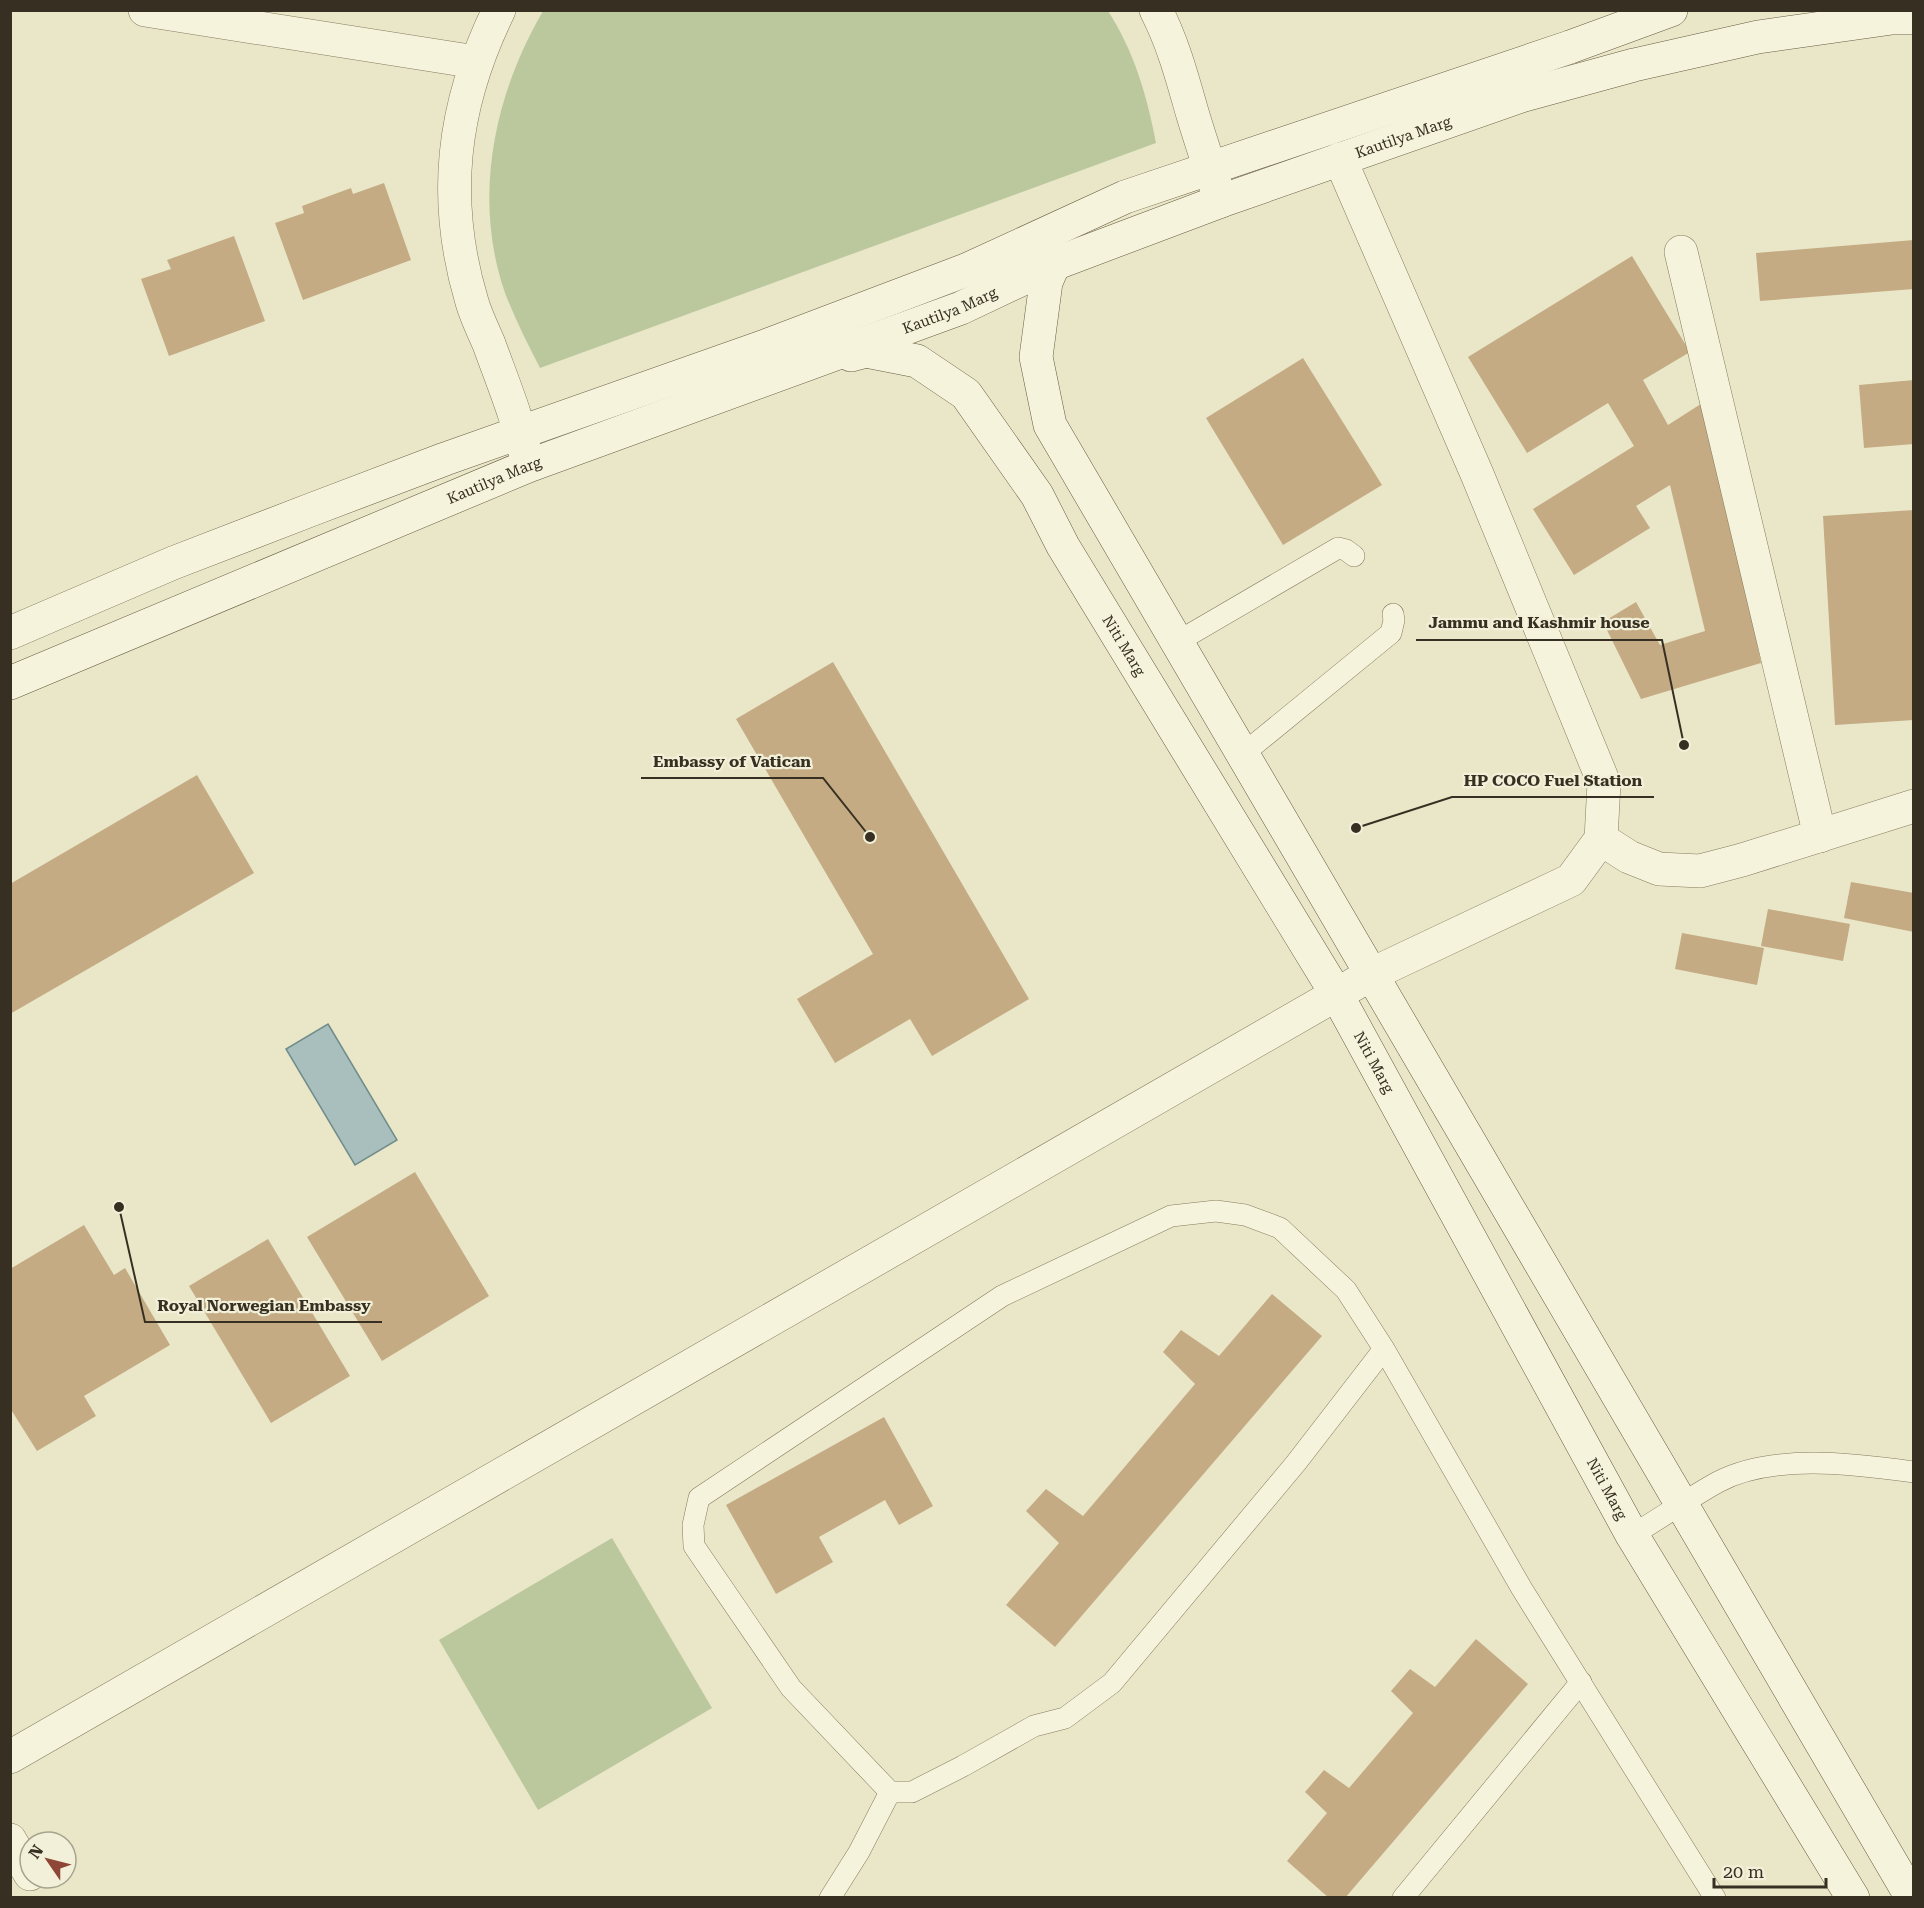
<svg xmlns="http://www.w3.org/2000/svg" width="1924" height="1908" font-family="'Roboto Serif',serif">
	<style>
		.green { fill: #bbc89e }
		.water { fill: #a9bfbd; stroke: #718d8b; stroke-width: 1.5 }
		.building { fill: #c4ab83 }
		.lines { fill: none; stroke-linecap: round; stroke-linejoin: round }
		.lane-casing { stroke: #857b60; stroke-width: 22 }
		.street-casing { stroke: #857b60; stroke-width: 34 }
		.secondary-casing { stroke: #675c43; stroke-width: 34 }
		.lane { stroke: #f6f3dc; stroke-width: 21 }
		.street { stroke: #f6f3dc; stroke-width: 33 }
		.secondary { stroke: #f6f3dc; stroke-width: 33 }
		.labels { text-anchor: middle; stroke-width: 4.5; stroke-linejoin: round; paint-order: stroke }
		.street-label { font-size: 15px; fill: #373022; stroke: #f2f0d8 }
		.leader { fill: none; stroke: #373022; stroke-width: 2 }
		.callout-dot { fill: #373022; stroke: #f2f0d8; stroke-width: 2 }
		.callout-label { font-size: 16px; text-anchor: middle; font-weight: bold; fill: #373022; stroke: #f2f0d8; stroke-width: 4.5; stroke-linejoin: round; paint-order: stroke }
	</style>
	<rect width="100%" height="100%" fill="#eae7c9"/>
	<g class="green">
		<path d="M543,11H1108C1134,51 1147,96 1156,143L540,368C527,343 515,319 505,293C472,198 494,95 543,11Z"/>
		<polygon points="612,1538 712,1708 538,1810 439,1640"/>
	</g>
	<polygon class="water" points="328,1024 397,1140 355,1165 286,1049"/>
	<g class="building">
		<polygon points="384,183 411,260 303,300 275,223 304,213 302,206 351,188 353,194"/>
		<polygon points="234,236 265,321 169,356 141,279 171,269 167,260"/>
		<polygon points="1914,240 1914,289 1760,301 1756,253"/>
		<polygon points="1632,256 1690,352 1643,380 1668,425 1707,400 1761,663 1641,699 1603,622 1636,602 1660,645 1705,631 1670,485 1636,506 1650,528 1574,575 1533,509 1634,446 1608,403 1527,453 1468,357"/>
		<polygon points="1303,358 1382,485 1283,545 1206,418"/>
		<polygon points="1914,380 1914,444 1864,448 1859,385"/>
		<polygon points="1914,510 1914,720 1835,725 1823,516"/>
		<polygon points="833,662 1029,999 932,1056 910,1019 835,1063 797,999 873,954 736,719"/>
		<polygon points="197,775 254,873 10,1014 10,884"/>
		<polygon points="1851,882 1914,893 1914,932 1844,918"/>
		<polygon points="1768,909 1850,924 1843,961 1761,946"/>
		<polygon points="1682,933 1764,948 1757,985 1675,969"/>
		<polygon points="415,1172 489,1296 382,1361 307,1237"/>
		<polygon points="84,1225 114,1275 125,1268 170,1345 84,1396 96,1416 37,1451 10,1408 10,1269"/>
		<polygon points="268,1239 350,1376 271,1423 189,1286"/>
		<polygon points="1272,1294 1322,1336 1055,1647 1006,1605 1059,1543 1026,1511 1046,1489 1083,1516 1195,1384 1163,1352 1181,1330 1219,1356"/>
		<polygon points="884,1417 933,1506 899,1525 885,1500 819,1537 833,1562 776,1594 726,1505"/>
		<polygon points="1476,1639 1528,1684 1345,1898 1329,1898 1287,1861 1327,1813 1305,1792 1324,1770 1349,1788 1413,1713 1391,1691 1410,1669 1435,1687"/>
	</g>
	<g class="lines">
		<g class="lane-casing">
			<g id="lane">
				<polyline points="1177,642 1338,548 1346,550 1354,556"/>
				<polyline points="1243,754 1391,633 1394,620 1393,614"/>
				<polyline points="1384,1349 1296,1463 1112,1683 1065,1718 1034,1726 963,1766 912,1792 890,1792 791,1688 694,1546 693,1525 699,1498 1002,1296 1171,1216 1216,1211 1245,1215 1280,1228 1346,1290 1384,1349 1522,1589 1715,1898"/>
				<path d="M1632,1535C1661,1518 1689,1498 1718,1482C1773,1453 1854,1464 1914,1472"/>
				<polyline points="830,1898 859,1852 890,1792"/>
				<polyline points="1403,1898 1581,1682"/>
			</g>
		</g>
		<g class="street-casing">
			<g id="street">
				<polyline points="145,10 476,62"/>
				<path d="M499,10C452,106 441,199 472,302C476,316 483,330 489,344C503,383 519,421 527,461"/>
				<path d="M1156,10C1173,43 1182,77 1192,112C1201,142 1211,172 1221,201"/>
				<polyline points="1681,252 1820,836"/>
				<polyline points="1601,839 1629,857 1659,869 1700,871 1742,860 1914,806"/>
				<polyline points="10,1757 1372,974 1571,880 1601,839 1604,783 1477,474 1340,159"/>
				<polyline points="10,1840 30,1874"/>
			</g>
		</g>
		<g class="secondary-casing">
			<g id="secondary">
				<path d="M1054,264L1046,282L1036,357L1050,425C1338,915 1622,1408 1912,1898"/>
				<path id="s1" d="M851,355L866,351L917,361L966,394L1037,495L1063,546L1337,995L1632,1535L1853,1898"/>
				<polyline points="10,633 173,563 313,509 445,459 768,345 966,270 1125,197 1570,47 1671,10"/>
				<path id="s2" d="M10,683L528,466L961,308L1054,264L1221,201L1524,95L1634,65L1758,37L1892,18H1914"/>
			</g>
		</g>
		<use href="#lane" class="lane"/>
		<use href="#street" class="street"/>
		<use href="#secondary" class="secondary"/>
	</g>
	<g class="labels">
		<g class="street-label">
			<text dy="5" stroke="none"><textPath href="#s2" startOffset="1497">Kautilya Marg</textPath></text>
			<text dy="5" stroke="none"><textPath href="#s2" startOffset="1011">Kautilya Marg</textPath></text>
			<text dy="5" stroke="none"><textPath href="#s2" startOffset="525">Kautilya Marg</textPath></text>
			<text dy="5" stroke="none"><textPath href="#s1" startOffset="424">Niti Marg</textPath></text>
			<text dy="5" stroke="none"><textPath href="#s1" startOffset="910">Niti Marg</textPath></text>
			<text dy="5" stroke="none"><textPath href="#s1" startOffset="1396">Niti Marg</textPath></text>
		</g>
	</g>
	<path class="leader" d="M1684 745L1662 640H1416M870 837L823 778H641M1356 828L1452 797H1654M119 1207L145 1322H382"/>
	<g class="callout-dot">
		<circle cx="1684" cy="745" r="6"/>
		<circle cx="870" cy="837" r="6"/>
		<circle cx="1356" cy="828" r="6"/>
		<circle cx="119" cy="1207" r="6"/>
	</g>
	<g class="callout-label">
		<text x="1539" y="628">Jammu and Kashmir house</text>
		<text x="732" y="767">Embassy of Vatican</text>
		<text x="1553" y="786">HP COCO Fuel Station</text>
		<text x="264" y="1311">Royal Norwegian Embassy</text>
	</g>
	<rect width="1924" height="1908" fill="none" stroke="#373022" stroke-width="24"/>
	<g transform="translate(48 1860) rotate(305)"><circle r="28" fill="#f2f0d8" stroke="#a7a38f" stroke-width="1.5"/>
	<path d="M0-4.5L10 22L0 15L-10 22Z" fill="#8e4636"/>
	<text y="-9" font-size="16" font-weight="bold" text-anchor="middle" fill="#373022">N</text>
	</g>
	<path d="M1714 1878v9h112v-9" fill="none" stroke="#373022" stroke-width="3"/>
	<text x="1723" y="1878" font-size="18" fill="#373022" stroke="#f2f0d8" stroke-width="4.5" paint-order="stroke">20 m</text>
</svg>
